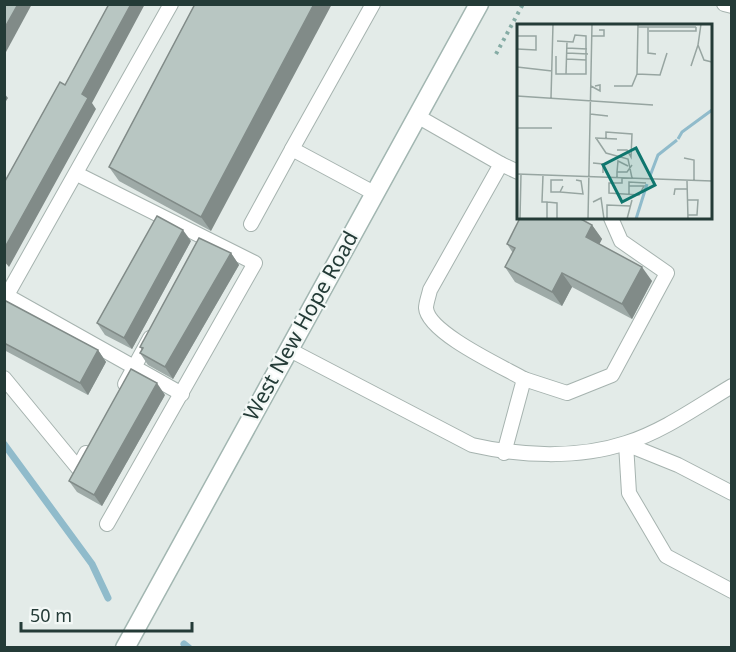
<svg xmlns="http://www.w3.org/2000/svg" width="736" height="652" font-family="'Noto Sans',sans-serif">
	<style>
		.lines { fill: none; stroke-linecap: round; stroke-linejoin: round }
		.stream { stroke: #90bbcb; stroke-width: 7 }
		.lane-casing { stroke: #a6b3af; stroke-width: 16 }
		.secondary-casing { stroke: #a2b6b1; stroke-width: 21 }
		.path { stroke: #86aca5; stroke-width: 4; stroke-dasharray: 3 4.5; stroke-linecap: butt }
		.lane { stroke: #fff; stroke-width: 14 }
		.secondary { stroke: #fff; stroke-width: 18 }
		.wall { fill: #9eaaa7 }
		.shaded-wall { fill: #818b88 }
		.building { fill: #b8c6c2; stroke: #818b88; stroke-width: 1.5 }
		.labels { text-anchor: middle; stroke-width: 4.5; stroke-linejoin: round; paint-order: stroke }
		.street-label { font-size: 21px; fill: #243b37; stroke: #f3f8f6 }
		.inset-river { fill: none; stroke: #90bbcb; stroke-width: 3 }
		.inset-road { fill: none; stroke: #97a5a1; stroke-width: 1.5 }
		.view { fill: #0f766e; fill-opacity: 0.15; stroke: #0f766e; stroke-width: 3 }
		.inset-edge { fill: none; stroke: #243b37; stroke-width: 3 }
	</style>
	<rect width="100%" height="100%" fill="#e3ebe8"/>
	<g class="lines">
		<g class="stream">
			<polyline points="4,444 92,564 108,598"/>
			<polyline points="184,644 189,648"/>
		</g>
		<g class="lane-casing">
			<g id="lane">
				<polyline points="373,4 292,149 374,193"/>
				<polyline points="724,4 732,6"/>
				<path d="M417,116L501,164L430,290C429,295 426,303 426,308C428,333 503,367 524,379L504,453"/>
				<polyline points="501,164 518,172"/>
				<polyline points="77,174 255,263 107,524"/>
				<polyline points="251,224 292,149"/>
				<polyline points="4,294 182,394"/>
				<polyline points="7,295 171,4"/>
				<path d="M288,349L472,445C520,456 578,459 626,443C664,431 698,406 732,386"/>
				<polyline points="4,378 78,468 86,453"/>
				<polyline points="524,379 567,393 612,375 667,273 621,241 611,218"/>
				<polyline points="125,384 150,338"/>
				<polyline points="732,493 678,465 626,444 629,493 666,556 732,591"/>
			</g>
		</g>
		<g class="secondary-casing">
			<polyline id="secondary" points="125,648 479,4"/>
		</g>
		<polyline class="path" points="496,54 523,4"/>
		<use href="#lane" class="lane"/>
		<use href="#secondary" class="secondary"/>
	</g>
	<g class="wall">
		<polygon points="195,4 211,231 119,181 109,167"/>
		<polygon points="592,225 602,239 599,244 652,281 632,319 572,287 562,306 515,282 505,267 513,253 507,244"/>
		<polygon points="191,241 132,349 105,335 97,323"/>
		<polygon points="231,253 239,265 173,379 148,365 140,353 142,350 140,347"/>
		<polygon points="4,300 98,350 106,362 88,395 4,350"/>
		<polygon points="165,395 102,506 77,492 69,481"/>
	</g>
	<g class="shaded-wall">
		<polygon points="18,4 32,4 6,52 4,49 4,29"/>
		<polygon points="131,4 145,4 92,103 96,109 9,267 4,261 4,249 82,94"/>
		<polygon points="314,4 332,4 211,231 201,217"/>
		<polygon points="4,93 8,98 4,104"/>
		<polygon points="592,225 602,239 596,251 586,237"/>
		<polygon points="183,230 191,241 132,349 124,338"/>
		<polygon points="231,253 239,265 173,379 165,367"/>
		<polygon points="642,267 652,281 632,319 622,304"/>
		<polygon points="562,273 572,287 562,306 552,292"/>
		<polygon points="98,350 106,362 88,395 80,383"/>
		<polygon points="157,383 165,395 102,506 94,495"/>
	</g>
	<g class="building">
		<polygon points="4,4 18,4 4,29"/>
		<polygon points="109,4 131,4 82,94 88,98 4,249 4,183 60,82 65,85"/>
		<polygon points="195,4 314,4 201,217 109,167"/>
		<polygon points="157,216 183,230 124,338 97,323"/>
		<polygon points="520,218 579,218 592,225 586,237 642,267 622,304 562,273 552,292 505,267 515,248 507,244"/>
		<polygon points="199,238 231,253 165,367 140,353 143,348 140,347"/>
		<polygon points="4,300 98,350 80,383 4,343"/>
		<polygon points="131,369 157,383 94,495 69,481"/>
	</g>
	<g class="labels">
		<g class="street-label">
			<text transform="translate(301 326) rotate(-61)" y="7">West New Hope Road</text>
		</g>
	</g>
	<g transform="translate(517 24)">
		<rect width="195" height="195" fill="#e3ebe8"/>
		<path class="inset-river" d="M161,115L165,108L195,86M133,152L141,131L160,116M119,195L130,160"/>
		<path class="inset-road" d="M184,0L181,21L187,36L195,38M121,3H131V29L139,30M131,3H179M132,7H179V3M0,12H19V26L0,25M75,12H87V6H82M50,24L70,25M50,29L71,30M39,32V50H69V12L58,11L56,18L40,17M50,35L69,36M174,42L181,21M0,43L35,47M49,50L50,17M120,50L121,0M74,62L83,67V61L78,62M97,62H115L120,50L143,51L150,29M0,72L136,81M34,74L36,0M73,90L91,92M0,104H35M78,114L100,115M79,114L89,129L111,135L115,154M89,115V108L115,110L114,133L110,126H100M167,134L177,136V157M76,139L86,140V149M100,148L101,137L111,142M0,150L195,157M26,151L25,178H30V195M100,154V148H110L115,141M105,154V159H92V169L122,171L127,162H112M170,157L171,195M46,162L43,168H34V156H46M43,168L66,170L64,157L59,156M112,170V158L129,159M157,171L158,165H170M30,178L40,179V195M76,178L84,174L87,195M171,191H180L181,176H171M3,195L4,150M71,195L75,0M90,195V181L113,182M110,195L115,176"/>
		<path class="view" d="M119,124L138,161L105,178L86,141Z"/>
		<rect width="195" height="195" class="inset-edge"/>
	</g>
	<rect width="736" height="652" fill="none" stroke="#243b37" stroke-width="12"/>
	<path d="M21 622v9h171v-9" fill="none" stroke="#243b37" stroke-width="3"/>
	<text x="30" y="622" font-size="18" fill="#243b37" stroke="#f3f8f6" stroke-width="4.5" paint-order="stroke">50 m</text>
</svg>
